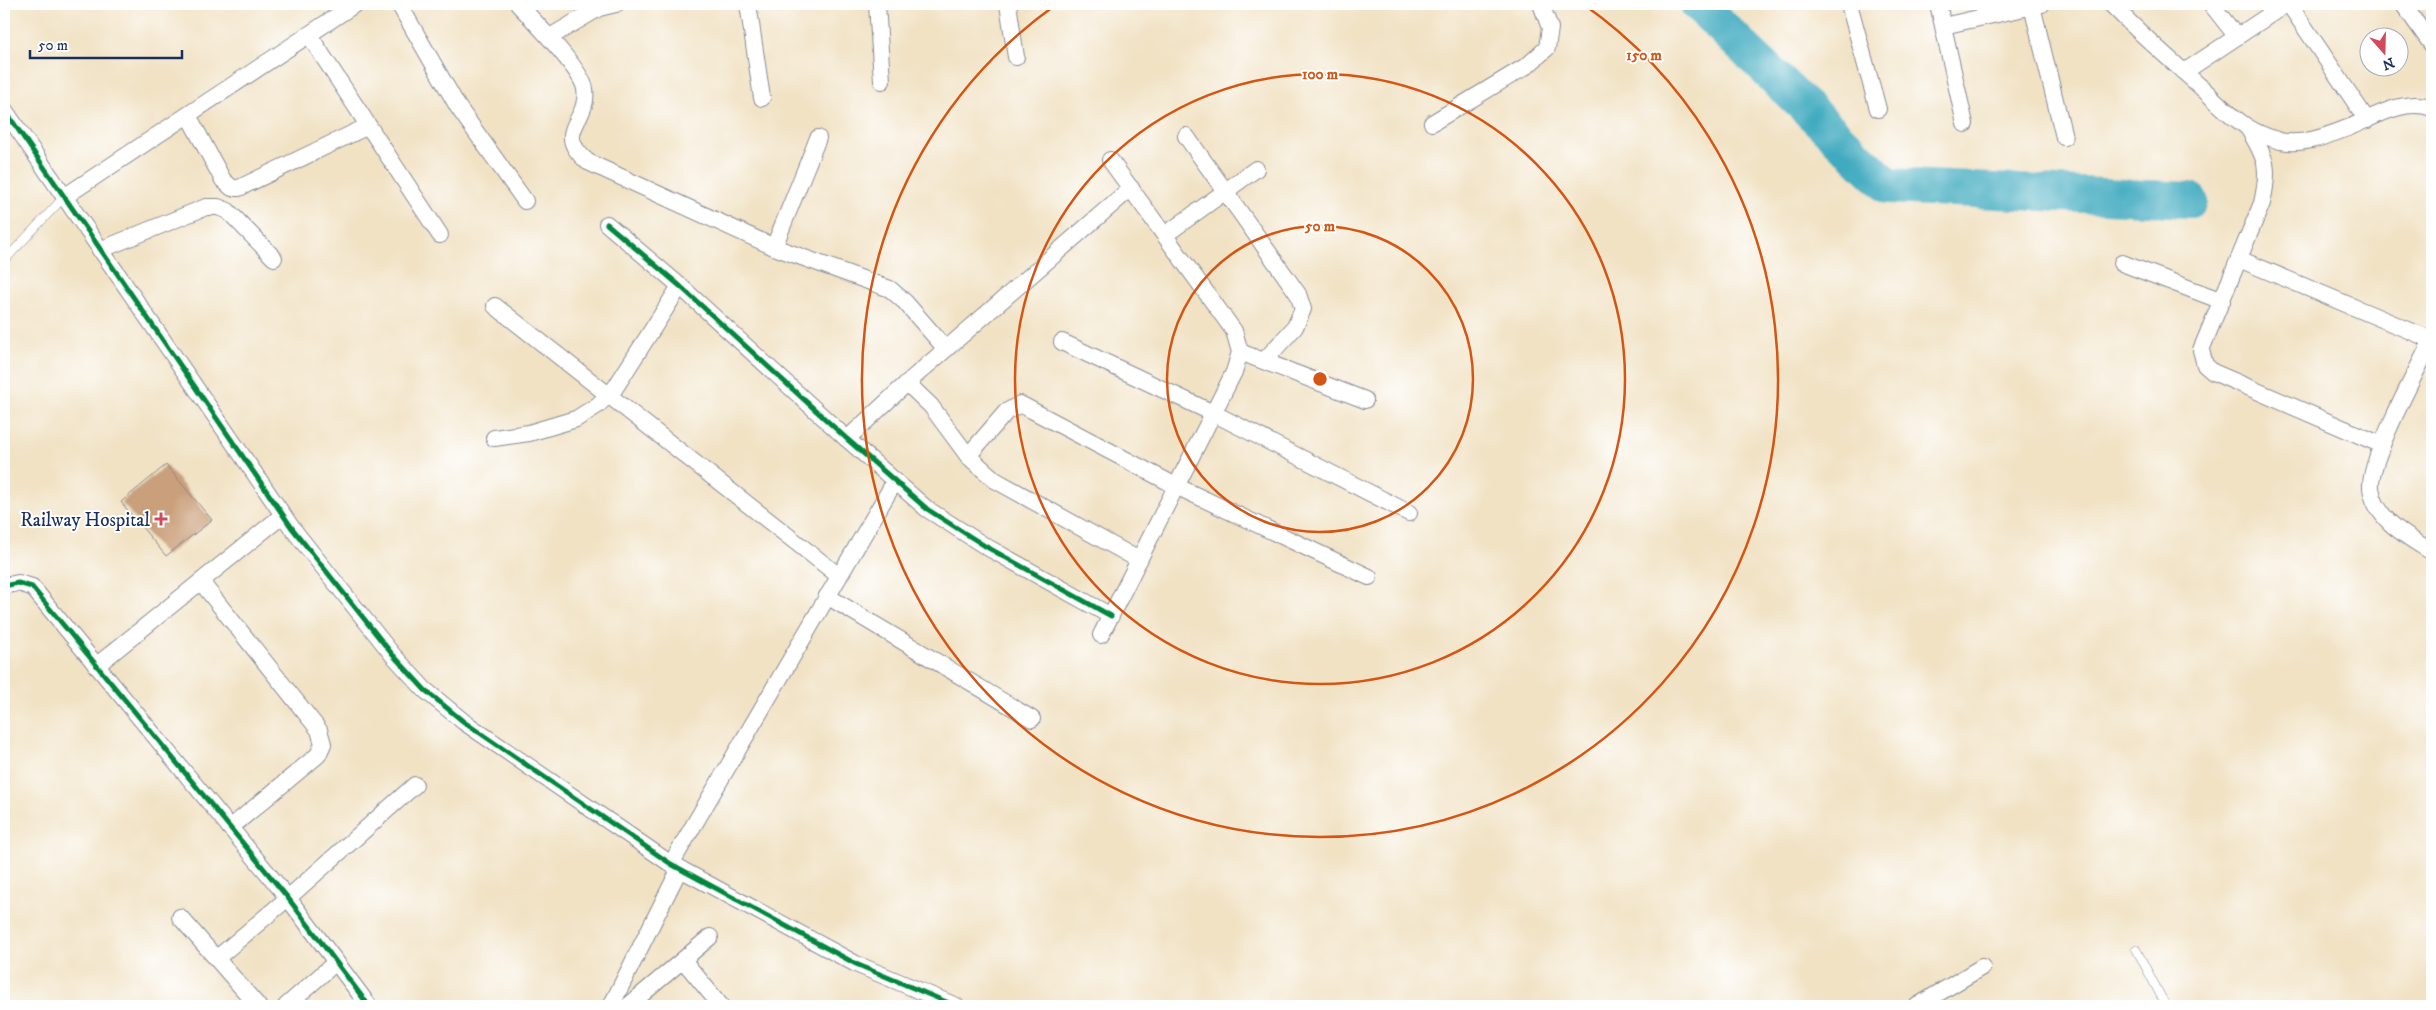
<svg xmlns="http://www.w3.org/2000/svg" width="2436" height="1010" font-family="'IM FELL DW Pica',serif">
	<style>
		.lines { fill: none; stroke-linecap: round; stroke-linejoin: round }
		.river { stroke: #3faabf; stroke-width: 36 }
		.building { fill: #caa07b }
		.service-casing { stroke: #868891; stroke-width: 9 }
		.minor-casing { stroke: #868891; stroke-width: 18 }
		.service { stroke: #fff; stroke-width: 8 }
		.minor { stroke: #fff; stroke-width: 16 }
		.cycleway-casing { stroke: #fff; stroke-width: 8 }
		.cycleway { stroke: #00873e; stroke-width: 5 }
		.ring { fill: none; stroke: #d45514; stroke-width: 2.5 }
		.poi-dot { fill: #d1495b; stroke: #fff; stroke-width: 2 }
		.labels { text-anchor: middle; stroke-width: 4; stroke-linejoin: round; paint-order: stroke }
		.poi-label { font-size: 19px; fill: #1b2f5e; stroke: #fff; text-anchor: end }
		.centre { fill: #d45514; stroke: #fff; stroke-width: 2.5 }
		.ring-label { font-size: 15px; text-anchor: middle; font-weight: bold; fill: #d45514; stroke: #fff; stroke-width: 4; stroke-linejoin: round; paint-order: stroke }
	</style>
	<rect width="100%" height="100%" fill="#fff"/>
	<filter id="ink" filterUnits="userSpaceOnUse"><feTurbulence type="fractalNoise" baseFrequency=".02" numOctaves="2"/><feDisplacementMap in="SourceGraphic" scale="10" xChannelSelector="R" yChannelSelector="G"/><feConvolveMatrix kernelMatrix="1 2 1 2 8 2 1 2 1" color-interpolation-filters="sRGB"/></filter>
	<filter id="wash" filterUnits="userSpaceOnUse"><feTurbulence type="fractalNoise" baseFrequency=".0096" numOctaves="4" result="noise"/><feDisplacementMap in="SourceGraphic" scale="20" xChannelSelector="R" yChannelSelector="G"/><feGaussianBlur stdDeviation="1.12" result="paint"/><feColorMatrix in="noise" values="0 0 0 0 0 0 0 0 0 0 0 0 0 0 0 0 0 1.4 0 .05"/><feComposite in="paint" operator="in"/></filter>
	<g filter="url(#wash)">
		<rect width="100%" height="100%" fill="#f1e2c4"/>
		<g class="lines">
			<polyline class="river" points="1698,4 1888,186 2190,200"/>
		</g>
		<g id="blocks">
			<polygon class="building" points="166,465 212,520 166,556 121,502"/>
		</g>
	</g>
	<g filter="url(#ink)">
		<use href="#blocks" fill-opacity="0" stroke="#868891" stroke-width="1"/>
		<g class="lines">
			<g class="service-casing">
				<g id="service">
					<polyline points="4,261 64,197"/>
					<polyline points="2136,949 2166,1006"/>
				</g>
			</g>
			<g class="minor-casing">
				<g id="minor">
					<polyline points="399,4 458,107 525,201"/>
					<path d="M518,4C533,20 582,70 585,89C590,122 551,131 588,162L774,247L890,289L905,302L946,349"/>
					<polyline points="748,4 762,98"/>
					<polyline points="877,4 882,81"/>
					<polyline points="1008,4 1016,57"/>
					<polyline points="1849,4 1878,109"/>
					<polyline points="1938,4 1965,124"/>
					<path d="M2111,4C2140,34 2172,61 2203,89C2217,102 2232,118 2249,128C2258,134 2270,138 2280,141C2303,146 2329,135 2350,127C2376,116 2404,98 2432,108"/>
					<polyline points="2211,4 2237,37"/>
					<polyline points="2289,4 2367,120"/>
					<polyline points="2403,4 2432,45"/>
					<polyline points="2032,6 2064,137"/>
					<polyline points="1943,26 2042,4"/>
					<polyline points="309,35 440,235"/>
					<polyline points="550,37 599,8 616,4"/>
					<polyline points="2184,72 2286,4"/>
					<polyline points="4,109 292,528 392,654 425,690 464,722 671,864 856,964 956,1006"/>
					<polyline points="188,115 223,180 232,188 239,188 368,126"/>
					<polyline points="1432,123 1528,65 1547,48 1550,28 1541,4"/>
					<path d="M2248,128C2267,159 2270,168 2262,203L2201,350L2205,365L2213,372L2382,445"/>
					<polyline points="1186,136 1298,294 1303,309 1295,327 1264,361"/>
					<polyline points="64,197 355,4"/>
					<polyline points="607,224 680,286 847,439 927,509 985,546 1111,616"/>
					<polyline points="1165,235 1256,169"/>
					<polyline points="774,247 818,138"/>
					<polyline points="100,250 206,207 218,207 228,211 274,258"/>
					<polyline points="2239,259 2432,340"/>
					<polyline points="2122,263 2222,301"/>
					<polyline points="495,306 839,576"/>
					<path d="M2432,340C2418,368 2368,461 2371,488C2375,520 2408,537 2432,552"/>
					<polyline points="1062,342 1213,413 1409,513"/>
					<polyline points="1240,352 1365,400"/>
					<polyline points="907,383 931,406 968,456 995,480 1139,560"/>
					<polyline points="494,438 529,433 576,419 598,405 615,388 680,286"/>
					<polyline points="847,439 907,383 1131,188"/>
					<polyline points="968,456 1006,412 1020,404 1176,486 1369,577"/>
					<polyline points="201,582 319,730 323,744 318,755 230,828"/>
					<polyline points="4,586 18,583 32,587 288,898 369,1006"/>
					<polyline points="827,596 1032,719"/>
					<polyline points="1101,635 1234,372 1240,352 1234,331 1110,160"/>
					<polyline points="96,666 283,515"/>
					<polyline points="671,864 895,481"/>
					<polyline points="180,917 258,1006"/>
					<polyline points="217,958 288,898 415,785"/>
					<polyline points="683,960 721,1006"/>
					<polyline points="286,1006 336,962"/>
					<polyline points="611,1006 680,868"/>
					<polyline points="628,1006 710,937"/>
					<polyline points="1917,1006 1982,967"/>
				</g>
			</g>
			<use href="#service" class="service"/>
			<use href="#minor" class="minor"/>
			<g class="cycleway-casing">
				<g id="cycleway">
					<polyline points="4,109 292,528 392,654 425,690 464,722 671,864 856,964 956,1006"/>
					<polyline points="607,224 680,286 847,439 927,509 985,546 1111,616"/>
					<polyline points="4,586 18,583 32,587 288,898 369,1006"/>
				</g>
			</g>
			<use href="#cycleway" class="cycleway"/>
		</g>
	</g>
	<g class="ring">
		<circle cx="1320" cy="379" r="153"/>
		<circle cx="1320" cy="379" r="305"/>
		<path d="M1583 4A458 458 0 1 1 1057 4"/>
	</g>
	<path class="poi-dot" d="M158.5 511.5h5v5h5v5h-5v5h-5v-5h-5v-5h5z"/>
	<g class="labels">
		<g class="poi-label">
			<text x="150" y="526">Railway Hospital</text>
		</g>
	</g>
	<circle cx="1320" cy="379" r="8" class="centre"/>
	<g class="ring-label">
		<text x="1644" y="60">150 m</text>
		<text x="1320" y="79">100 m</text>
		<text x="1320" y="231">50 m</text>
	</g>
	<rect width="2436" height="1010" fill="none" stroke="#fff" stroke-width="20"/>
	<g transform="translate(2384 52) rotate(160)"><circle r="24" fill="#ffffff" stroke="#a4acbf"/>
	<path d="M0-4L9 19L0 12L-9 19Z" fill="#d1495b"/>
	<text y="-8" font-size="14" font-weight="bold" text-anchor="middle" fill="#1b2f5e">N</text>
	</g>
	<path d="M30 50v8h152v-8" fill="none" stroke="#1b2f5e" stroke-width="2.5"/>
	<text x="38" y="50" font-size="15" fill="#1b2f5e" stroke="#ffffff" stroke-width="4" paint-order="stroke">50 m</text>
</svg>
